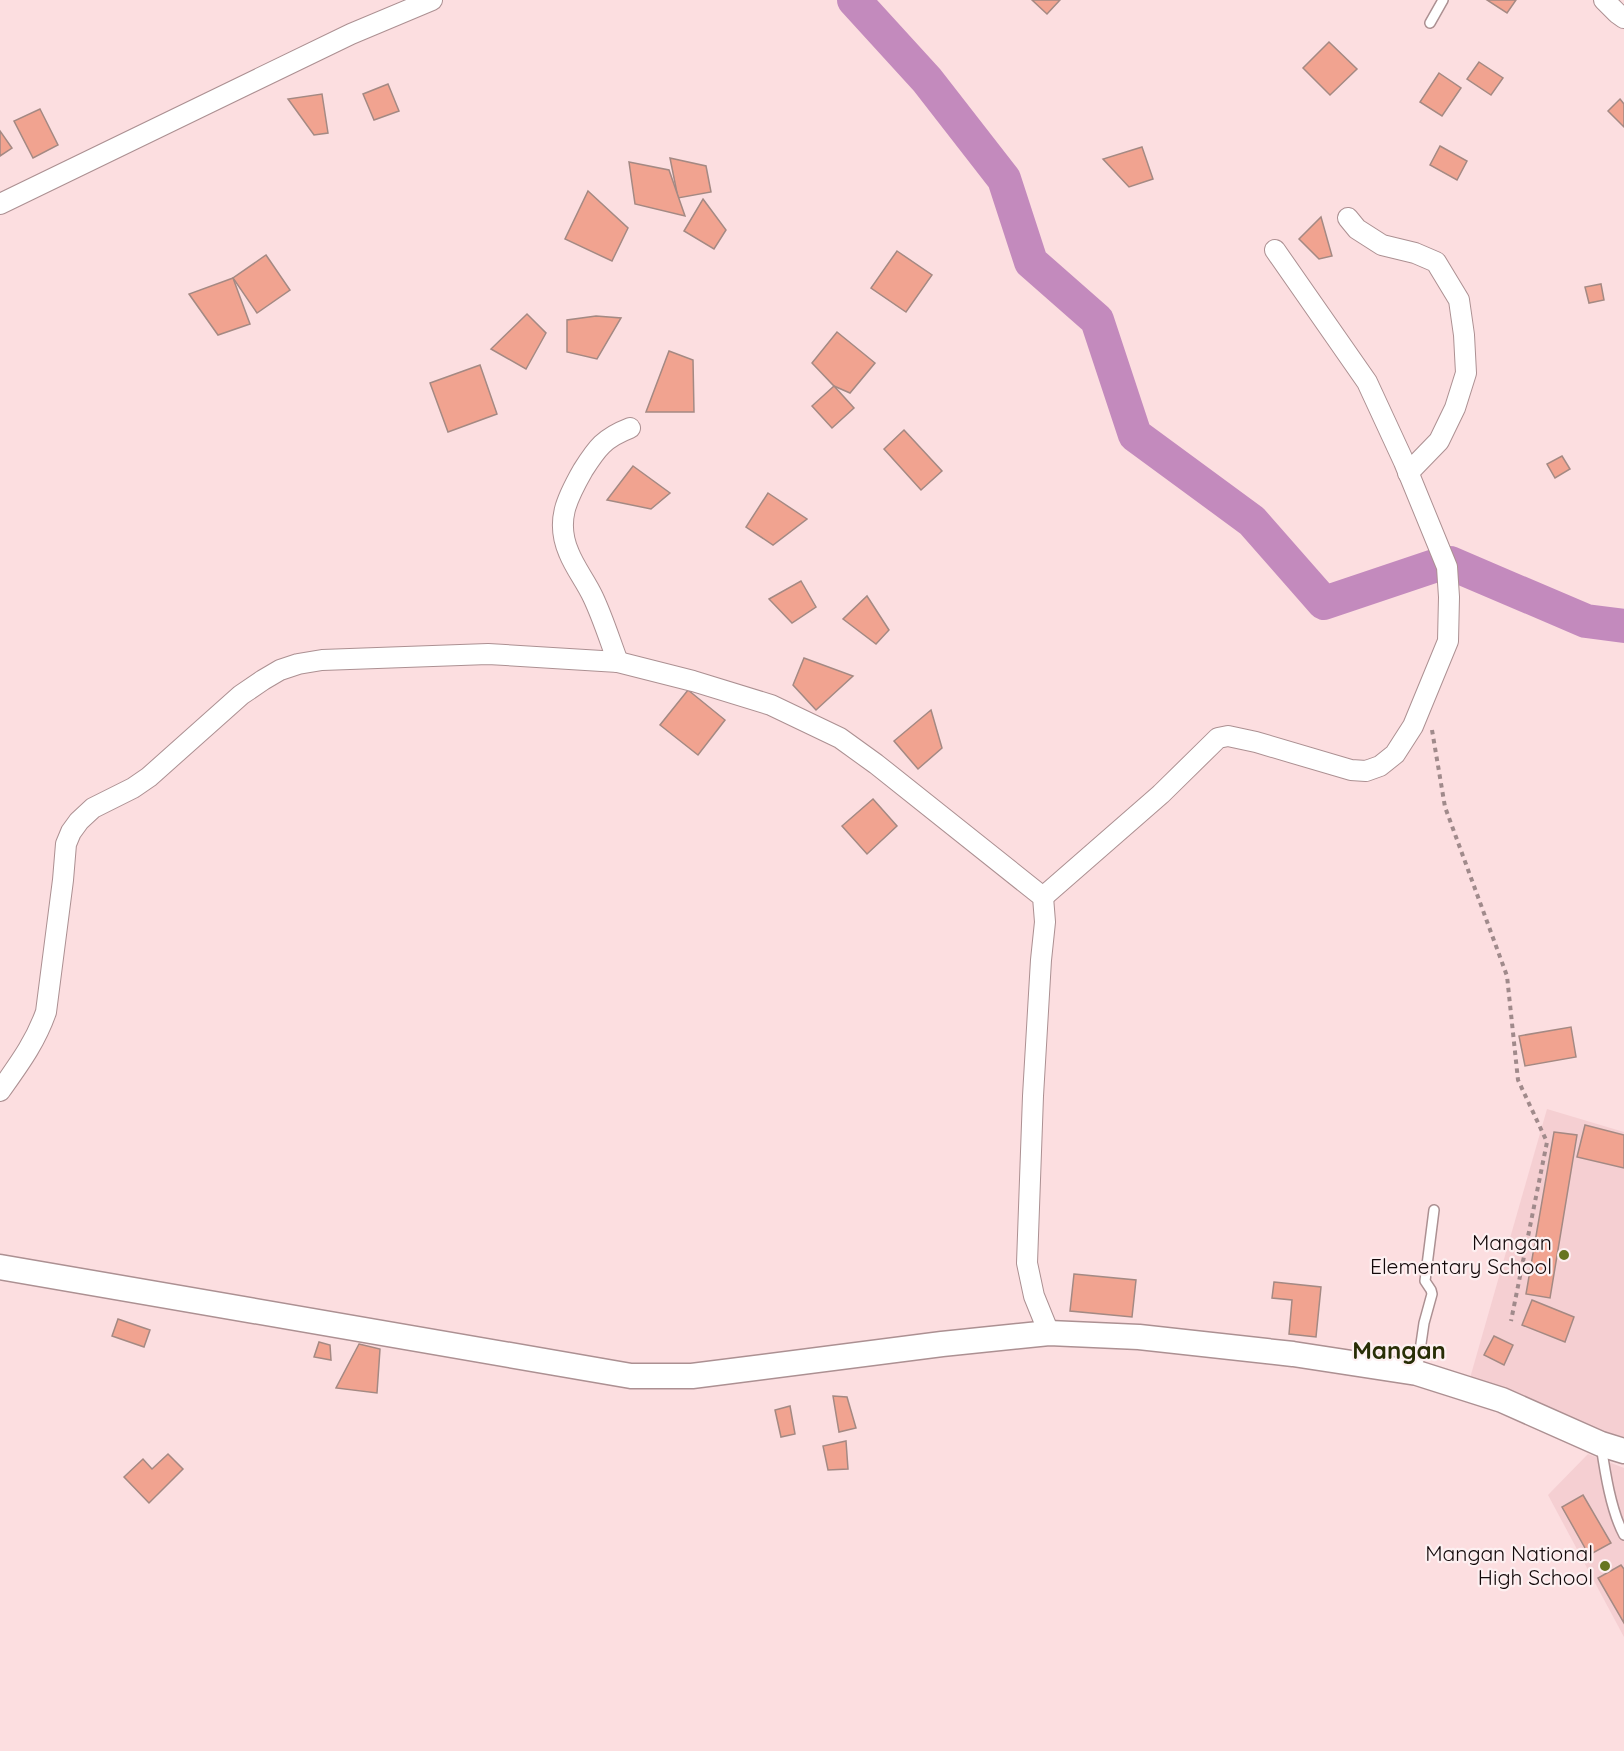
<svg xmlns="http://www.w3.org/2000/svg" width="1624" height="1751" font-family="Quicksand,sans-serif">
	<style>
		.built { fill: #f5cfd2 }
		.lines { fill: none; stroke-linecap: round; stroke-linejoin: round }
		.river { stroke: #c38abd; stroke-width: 34 }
		.building { fill: #f1a390; stroke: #a48983; stroke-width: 1.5 }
		.service-casing { stroke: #ac9092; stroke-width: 12 }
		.minor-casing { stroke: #ac9092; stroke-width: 22 }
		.tertiary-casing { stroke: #ac9092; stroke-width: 27 }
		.path { stroke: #a08a8b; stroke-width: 4; stroke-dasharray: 4.5 4.5; stroke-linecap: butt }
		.service { stroke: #fff; stroke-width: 9 }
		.minor { stroke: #fff; stroke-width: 20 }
		.tertiary { stroke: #fff; stroke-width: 24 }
		.poi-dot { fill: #677520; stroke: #fdf0f1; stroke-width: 2 }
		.labels { text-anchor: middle; stroke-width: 4.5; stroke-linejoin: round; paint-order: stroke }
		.poi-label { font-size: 21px; fill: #120809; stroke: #fdf0f1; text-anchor: end }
		.quarter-label { font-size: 24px; font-weight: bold; fill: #282e06; stroke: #fdf0f1 }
	</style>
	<rect width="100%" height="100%" fill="#fcdee0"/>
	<g class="built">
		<polygon points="1547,1109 1624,1132 1624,1441 1470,1378"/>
		<polygon points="1588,1454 1624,1468 1624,1637 1548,1495"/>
	</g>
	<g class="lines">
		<g class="river">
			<polyline points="854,0 927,80 1004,179 1031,262 1097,320 1135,435 1252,521 1324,603 1440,564"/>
			<polyline points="1450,563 1586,621 1624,626"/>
		</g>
	</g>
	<g class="building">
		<polygon points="1032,0 1060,0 1047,14"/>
		<polygon points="1487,0 1516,0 1507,13"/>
		<polygon points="1329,42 1357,69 1330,95 1303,68"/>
		<polygon points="1479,62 1503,78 1491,95 1467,79"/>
		<polygon points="1439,73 1461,88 1442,116 1420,102"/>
		<polygon points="388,84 399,111 374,120 363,94"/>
		<polygon points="322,94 328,133 314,135 288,99"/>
		<polygon points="1620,99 1624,104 1624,127 1608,111"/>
		<polygon points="40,109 58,145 33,158 14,121"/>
		<polygon points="0,131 12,148 0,156"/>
		<polygon points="1440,146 1467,161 1457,180 1430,165"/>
		<polygon points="1142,147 1153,179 1129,187 1103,159"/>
		<polygon points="670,158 706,166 711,192 678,198"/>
		<polygon points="629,162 669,170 685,216 635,204"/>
		<polygon points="588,191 628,228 612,261 565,239"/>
		<polygon points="703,199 726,230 714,249 684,231"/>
		<polygon points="1321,217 1332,256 1319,259 1299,239"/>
		<polygon points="897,251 932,275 906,312 871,288"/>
		<polygon points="266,255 290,290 257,313 233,278"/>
		<polygon points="233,278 250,324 218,335 189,294"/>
		<polygon points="1601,284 1604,300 1589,303 1585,287"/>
		<polygon points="527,314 546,333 526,369 491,349"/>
		<polygon points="596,316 621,318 597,359 567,352 567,320"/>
		<polygon points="837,332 875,363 850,393 834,386 812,363"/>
		<polygon points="669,351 693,360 694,412 646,412"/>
		<polygon points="480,365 497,414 448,432 430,383"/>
		<polygon points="834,386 854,408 832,428 812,406"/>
		<polygon points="904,430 942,471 921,490 884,449"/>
		<polygon points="1562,456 1570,469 1555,478 1547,464"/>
		<polygon points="633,466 670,493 651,509 607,500"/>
		<polygon points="768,493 807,519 773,545 746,527"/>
		<polygon points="801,581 816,607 792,623 769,599"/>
		<polygon points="867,596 889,630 876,644 843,619"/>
		<polygon points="804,658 853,676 816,710 793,685"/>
		<polygon points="688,690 725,720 698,755 660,725"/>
		<polygon points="931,710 942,748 918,769 894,741"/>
		<polygon points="873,799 897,826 867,854 842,826"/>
		<polygon points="1571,1027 1576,1057 1525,1066 1519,1036"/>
		<polygon points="1585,1125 1624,1135 1624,1168 1577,1157"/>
		<polygon points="1554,1132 1577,1135 1550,1298 1526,1294"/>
		<polygon points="1074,1274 1136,1280 1132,1317 1070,1311"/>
		<polygon points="1274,1282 1321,1287 1316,1337 1289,1334 1292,1300 1272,1298"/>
		<polygon points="1532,1300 1574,1317 1565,1342 1522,1325"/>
		<polygon points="118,1319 150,1330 144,1347 112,1336"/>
		<polygon points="1494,1336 1513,1345 1504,1365 1484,1355"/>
		<polygon points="319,1342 330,1345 331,1360 314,1357"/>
		<polygon points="359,1344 380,1349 377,1393 336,1388"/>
		<polygon points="833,1396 847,1397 856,1428 839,1432"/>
		<polygon points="790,1406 795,1434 781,1437 775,1410"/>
		<polygon points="846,1441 848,1469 828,1470 823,1446"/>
		<polygon points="168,1454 183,1469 149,1503 124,1477 143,1459 152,1469"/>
		<polygon points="1583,1495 1611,1543 1589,1555 1562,1507"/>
		<polygon points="1621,1565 1624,1569 1624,1623 1598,1578"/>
	</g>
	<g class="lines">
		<g class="service-casing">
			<g id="service">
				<polyline points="1430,23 1443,0"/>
				<polyline points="1417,1371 1424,1323 1432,1294 1431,1290 1425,1281 1434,1210"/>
				<path d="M1601,1445C1605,1472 1611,1511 1624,1535"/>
			</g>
		</g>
		<g class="minor-casing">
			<g id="minor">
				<polyline points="1604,0 1617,13 1624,18"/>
				<polyline points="0,204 351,34 432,0"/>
				<polyline points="1348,218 1357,229 1382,245 1415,253 1436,262 1459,300 1464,335 1466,373 1455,408 1439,441 1408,473"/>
				<path d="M618,662C610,641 603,618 593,597C586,582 575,568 569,553C555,521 567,498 583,470C597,448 604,438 630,428"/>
				<polyline points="1043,897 1161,794 1218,738 1228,736 1256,742 1351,770 1366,771 1380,766 1395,754 1413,726 1448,641 1449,597 1447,567 1404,462 1367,382 1275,250"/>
				<path d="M0,1091C19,1064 35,1043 46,1012L63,880L66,844L71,832L79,821L93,808L133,788L149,777L241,695L263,680L280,670L298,664L322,660L488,654L618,662L693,681L771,705L840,738L876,764L1043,897L1045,922L1041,960L1033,1096L1027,1263L1034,1296L1049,1333"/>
			</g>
		</g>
		<g class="tertiary-casing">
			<polyline id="tertiary" points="0,1267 631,1376 692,1376 942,1344 1049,1333 1139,1337 1293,1354 1417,1373 1502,1400 1601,1444 1624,1451"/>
		</g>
		<polyline class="path" points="1432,730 1445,807 1507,976 1518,1080 1547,1142 1511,1321"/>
		<use href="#service" class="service"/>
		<use href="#minor" class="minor"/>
		<use href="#tertiary" class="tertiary"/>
	</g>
	<g class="poi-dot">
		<circle cx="1564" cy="1255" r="6"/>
		<circle cx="1605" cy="1566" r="6"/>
	</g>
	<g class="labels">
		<g class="poi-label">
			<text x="1552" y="1250">Mangan<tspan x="1552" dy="24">Elementary School</tspan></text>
			<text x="1593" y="1561">Mangan National<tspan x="1593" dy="24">High School</tspan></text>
		</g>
		<g class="quarter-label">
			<text x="1399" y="1359">Mangan</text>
		</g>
	</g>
</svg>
